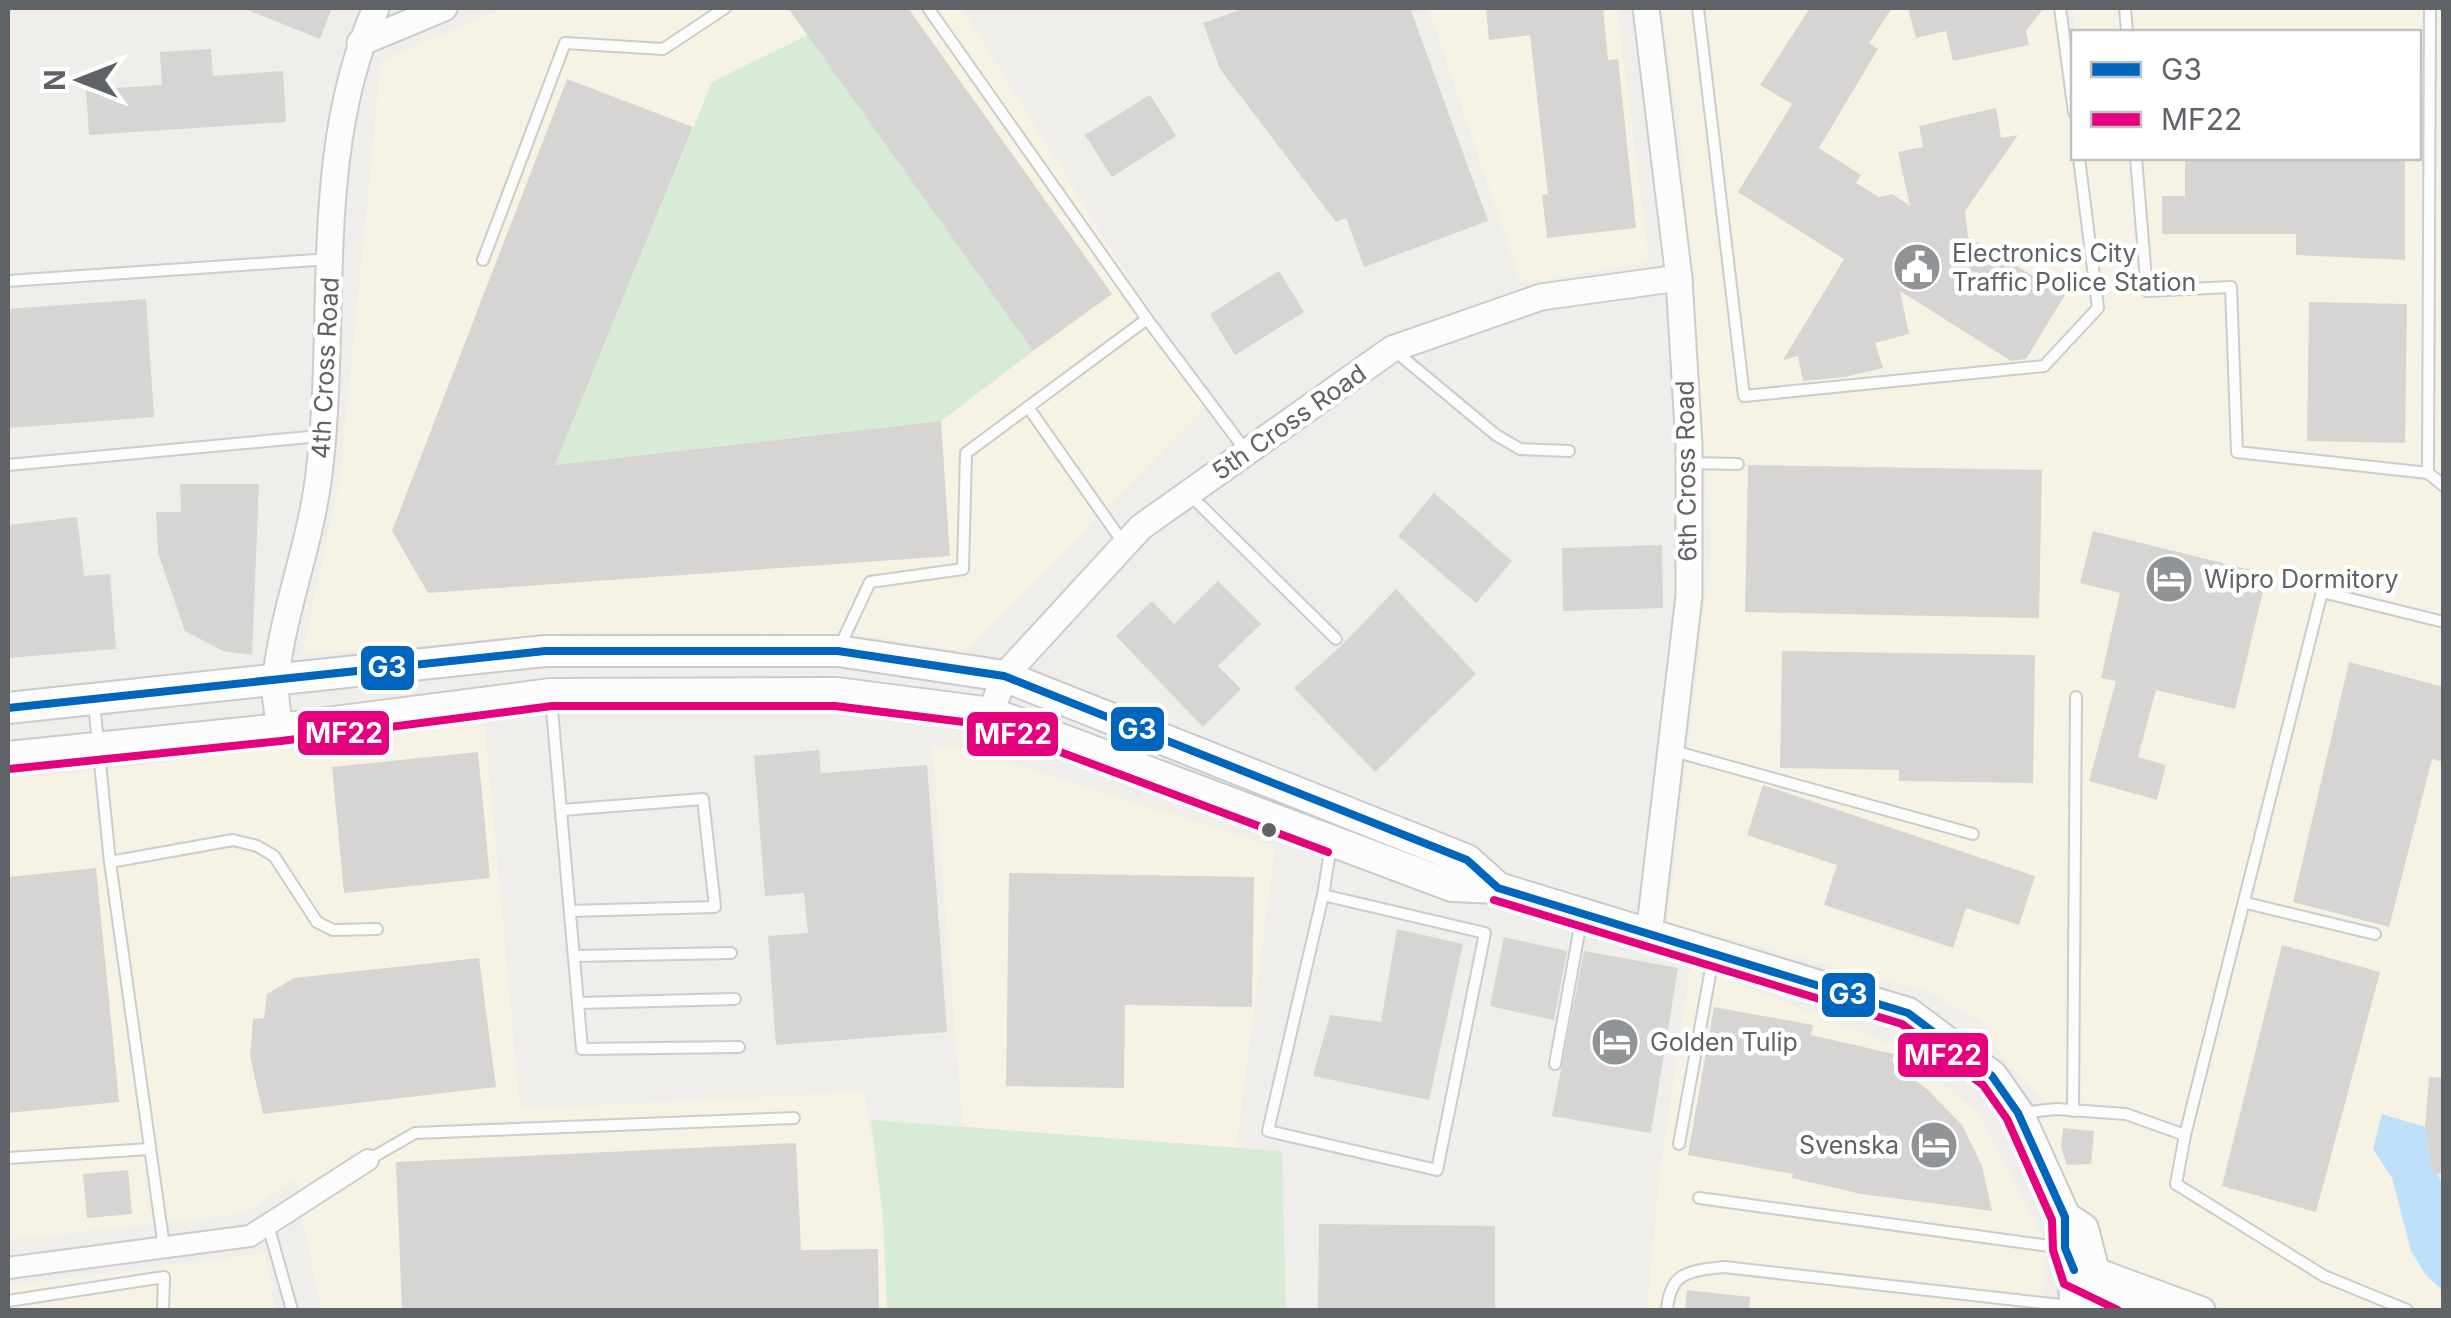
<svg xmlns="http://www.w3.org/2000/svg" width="2451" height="1318" font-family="Inter,sans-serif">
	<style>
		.commercial { fill: #f7f3e4 }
		.green { fill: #d8ebd6 }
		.water { fill: #bfe0f9 }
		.building { fill: #d6d5d3 }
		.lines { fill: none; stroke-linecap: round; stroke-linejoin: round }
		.service-casing { stroke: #cbcccc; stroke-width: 14 }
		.minor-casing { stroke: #cbcccc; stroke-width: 24 }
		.tertiary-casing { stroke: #cbcccc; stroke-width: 29 }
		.secondary-casing { stroke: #cacacb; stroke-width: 34 }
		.service { stroke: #fdfcfc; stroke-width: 10 }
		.minor { stroke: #fdfcfc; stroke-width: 20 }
		.tertiary { stroke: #fdfcfc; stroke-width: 25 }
		.secondary { stroke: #fdfcfc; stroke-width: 30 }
		.bus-1-casing { stroke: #fff; stroke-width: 15 }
		.bus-2-casing { stroke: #fff; stroke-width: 15 }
		.bus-1 { stroke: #0065bd; stroke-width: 8 }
		.bus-2 { stroke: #e5007d; stroke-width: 8 }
		.bus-dot { fill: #5f6368; stroke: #fff; stroke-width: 4 }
		.labels { text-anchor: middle; stroke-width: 9; stroke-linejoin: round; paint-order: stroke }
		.poi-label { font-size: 25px; fill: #5f6368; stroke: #fff; text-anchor: start }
		.street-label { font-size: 25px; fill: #5f6368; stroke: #fff }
		.line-badge { stroke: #fff; stroke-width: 4 }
		.badge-label { font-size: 28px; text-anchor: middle; font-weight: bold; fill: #fff }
	</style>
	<rect width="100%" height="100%" fill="#efeeea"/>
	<g class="commercial">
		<polygon points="502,8 962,8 1207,405 965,651 855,634 573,633 302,655 340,479 381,61"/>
		<polygon points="1438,8 1617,8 1649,261 1535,282 1520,279 1429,9"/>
		<polygon points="1662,8 2058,8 2073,123 2074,158 2078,158 2095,277 2085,158 2418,158 2418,32 2075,32 2073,8 2443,8 2443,1310 2150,1310 2074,1270 2029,1169 2005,1125 2055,1109 2018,1077 1978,1019 1926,991 1668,922 1711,550 1683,156"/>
		<polygon points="484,718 520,1109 864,1092 883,1216 887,1310 321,1310 295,1178 243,1214 8,1240 8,778 94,772"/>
		<polygon points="956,746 1275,847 1236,1148 963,1127 932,747"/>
		<polygon points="1691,965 1901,1048 1979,1115 2046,1242 2041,1310 1647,1310 1659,1179"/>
		<polygon points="265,1253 276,1310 8,1310 8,1286"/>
	</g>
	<g class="green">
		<polygon points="808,35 1033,351 941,421 555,465 712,82"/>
		<polygon points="871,1120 1282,1151 1286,1310 887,1310 883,1216"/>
	</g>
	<polygon class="water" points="2382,1114 2425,1127 2429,1150 2443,1187 2443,1291 2425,1274 2411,1251 2392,1178 2373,1149"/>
	<g class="building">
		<polygon points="243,8 332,8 320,39"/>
		<polygon points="788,8 908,8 1112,294 1033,351"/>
		<polygon points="1245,8 1410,8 1488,221 1364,267 1346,218 1336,222 1220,69 1203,23"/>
		<polygon points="1486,8 1603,8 1608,60 1618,59 1636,228 1547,238 1542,195 1548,194 1530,35 1489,40"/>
		<polygon points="1810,8 1892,8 1869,43 1878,49 1819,148 1861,175 1856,183 1879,197 1892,194 1910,206 1898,152 1923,147 1919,126 1996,108 2001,138 2018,135 1965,211 1968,237 2065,295 2026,359 2011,361 1900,291 1909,334 1875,343 1883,368 1845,377 1803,381 1798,356 1783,360 1844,259 1738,192 1792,104 1760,85"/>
		<polygon points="1908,8 2044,8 2026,31 2029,45 1953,61 1946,31 1916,38"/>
		<polygon points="211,49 213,76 283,71 286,122 89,135 86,90 162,85 160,52"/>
		<polygon points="567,79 693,127 555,465 941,421 950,556 428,593 392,531"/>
		<polygon points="1150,95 1176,136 1112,177 1085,135"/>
		<polygon points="2185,158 2405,158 2405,260 2296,255 2296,234 2162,234 2162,196 2185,196"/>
		<polygon points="1279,271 1304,312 1235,355 1210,314"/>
		<polygon points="146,299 154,417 8,428 8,309"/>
		<polygon points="2309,302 2407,304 2405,443 2307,441"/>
		<polygon points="1748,465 2042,470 2039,618 1745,612"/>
		<polygon points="180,484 259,484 252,655 223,651 185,631 158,553 156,512 181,512"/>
		<polygon points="1434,493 1512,561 1476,603 1398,536"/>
		<polygon points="77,517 84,576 110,574 116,649 8,658 8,525"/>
		<polygon points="2093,531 2267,574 2235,709 2156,690 2138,757 2166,765 2157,800 2089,781 2116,681 2101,678 2120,593 2080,583"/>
		<polygon points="1662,545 1663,608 1563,611 1562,548"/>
		<polygon points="1218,581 1261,624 1218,666 1241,689 1203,727 1116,636 1152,601 1174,624"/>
		<polygon points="1396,589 1476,674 1375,772 1294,688 1341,646"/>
		<polygon points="1782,651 2035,655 2033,783 1899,781 1899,770 1780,768"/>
		<polygon points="2349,662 2444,687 2444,762 2432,759 2389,927 2293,902"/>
		<polygon points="819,750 821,773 927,765 947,1032 776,1045 768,936 808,933 804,893 765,896 754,756"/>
		<polygon points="478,752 490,878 344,893 332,767"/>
		<polygon points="1763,785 2035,876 2019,925 1966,908 1953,948 1824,905 1837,865 1747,835"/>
		<polygon points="96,868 119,1102 8,1113 8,877"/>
		<polygon points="1009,873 1254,877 1252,1007 1125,1005 1124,1088 1006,1086"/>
		<polygon points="1397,929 1463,944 1429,1100 1313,1076 1330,1015 1381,1022"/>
		<polygon points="1504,937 1567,951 1554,1020 1490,1006"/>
		<polygon points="2282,945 2380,972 2316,1212 2222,1186"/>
		<polygon points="1584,951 1678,968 1651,1133 1552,1116"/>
		<polygon points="479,958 496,1087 263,1114 250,1056 253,1019 264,1018 267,994 294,978"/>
		<polygon points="1714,1007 1813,1025 1811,1035 1894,1054 1892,1062 1928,1090 1962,1125 1982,1166 1992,1211 1861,1194 1792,1178 1793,1174 1688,1155"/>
		<polygon points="2429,1077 2444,1078 2444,1173 2433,1174 2425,1127"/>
		<polygon points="2063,1128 2094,1131 2091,1164 2067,1165 2061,1147"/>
		<polygon points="796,1143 801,1250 878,1249 879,1310 402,1310 396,1162"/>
		<polygon points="128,1170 132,1214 87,1218 83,1174"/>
		<polygon points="1319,1224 1495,1226 1495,1310 1318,1310"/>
		<polygon points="1687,1290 1750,1297 1749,1310 1685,1310"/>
	</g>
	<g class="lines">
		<g class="service-casing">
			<g id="service">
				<polyline points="928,8 1147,319 1246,451"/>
				<polyline points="1698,8 1744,396 2044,366 2098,308 2079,158"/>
				<polyline points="2060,8 2074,112"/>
				<polyline points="2125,8 2127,32"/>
				<polyline points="2136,158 2147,291 2231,287 2237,452 2428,473 2444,486"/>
				<polyline points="483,260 565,43 663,49 725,8"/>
				<polyline points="8,281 330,259"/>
				<polyline points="1395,351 1496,435 1520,449 1569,451"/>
				<polyline points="1028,407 1124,544"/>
				<polyline points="1689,463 1738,464"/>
				<polyline points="8,465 320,436"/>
				<polyline points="2428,473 2430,8"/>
				<polyline points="1190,495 1336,639"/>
				<polyline points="840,646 870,582 963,569 966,453 1147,319"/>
				<polyline points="551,698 582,1049 739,1047"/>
				<polyline points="94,703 110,862 164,1247"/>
				<polyline points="1670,750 1973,834"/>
				<polyline points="562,810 703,799 715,907 570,911"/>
				<polyline points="110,862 233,840 257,846 274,856 317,922 333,930 377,929"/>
				<polyline points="1323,895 1485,933 1437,1170 1268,1131 1323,895 1331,846"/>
				<polyline points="2246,903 2375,934"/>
				<polyline points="574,956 731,953"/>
				<polyline points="579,1003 735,999"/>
				<polyline points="1555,1064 1582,916"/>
				<polyline points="2073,1111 2076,697"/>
				<polyline points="2020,1113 2056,1109 2126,1114 2185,1135"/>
				<polyline points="1679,1144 1713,958"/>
				<polyline points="8,1158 150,1149"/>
				<polyline points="368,1160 415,1133 794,1118"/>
				<polyline points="1699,1198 2064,1248"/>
				<polyline points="268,1225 292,1310"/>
				<polyline points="8,1301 164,1277 163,1310"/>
				<path d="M1667,1310C1670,1271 1690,1271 1724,1267L2069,1306"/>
				<polyline points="2407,1310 2324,1276 2176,1184 2185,1135 2322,592 2444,622"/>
			</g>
		</g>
		<g class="minor-casing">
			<polyline id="minor" points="8,1268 250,1236 368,1160"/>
		</g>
		<g class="tertiary-casing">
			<g id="tertiary">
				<polyline points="1646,8 1679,278 1689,445 1689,596 1649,935"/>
				<polyline points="360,43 444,8"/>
				<polyline points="991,713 1004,676 1141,527 1392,349 1541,297 1679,278"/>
				<path d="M280,729C278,712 273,693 276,676C284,608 311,542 319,474C338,321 311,152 376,8"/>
				<polyline points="2080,1265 2202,1310"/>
				<polyline points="2083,1281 2147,1310"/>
			</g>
		</g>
		<g class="secondary-casing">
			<g id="secondary">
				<polyline points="8,708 545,651 838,651 1004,676 1467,860 1498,888 1908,1013 1992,1076 2018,1113 2065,1217 2065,1248 2074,1270 2075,1310"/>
				<polyline points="8,757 280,729 551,694 836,693 991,713 1452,886 1498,888"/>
				<polyline points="2065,1217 2083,1229 2098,1287 2098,1310"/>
			</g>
		</g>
		<use href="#service" class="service"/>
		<use href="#minor" class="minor"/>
		<use href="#tertiary" class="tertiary"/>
		<use href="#secondary" class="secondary"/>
		<g class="bus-1-casing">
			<polyline id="bus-1" points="8,708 545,651 838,651 1004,676 1467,860 1498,888 1908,1013 1992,1076 2018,1113 2065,1217 2065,1248 2074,1270"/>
		</g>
		<g class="bus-2-casing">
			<g id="bus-2">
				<polyline points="9,769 281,741 552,706 835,706 988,725 1328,852"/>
				<polyline points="1494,900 1902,1024 1983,1085 2007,1119 2052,1220 2053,1250 2064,1284 2118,1310"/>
			</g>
		</g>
		<use href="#bus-1" class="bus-1"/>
		<use href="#bus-2" class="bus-2"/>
	</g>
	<defs>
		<g id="civic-disc" transform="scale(2.5)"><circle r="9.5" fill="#919496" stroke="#fff"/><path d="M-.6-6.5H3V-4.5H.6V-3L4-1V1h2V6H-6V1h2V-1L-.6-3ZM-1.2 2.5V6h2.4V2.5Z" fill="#fff"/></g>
		<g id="hotel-disc" transform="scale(2.5)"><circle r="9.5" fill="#919496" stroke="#fff"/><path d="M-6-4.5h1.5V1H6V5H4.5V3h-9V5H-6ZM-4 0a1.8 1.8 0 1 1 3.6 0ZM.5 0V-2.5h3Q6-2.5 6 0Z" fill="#fff"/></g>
	</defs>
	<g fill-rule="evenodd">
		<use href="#civic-disc" x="1917" y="267"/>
		<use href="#hotel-disc" x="2169" y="579"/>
		<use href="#hotel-disc" x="1615" y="1042"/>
		<use href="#hotel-disc" x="1934" y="1145"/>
	</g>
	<circle class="bus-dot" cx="1269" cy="830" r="9"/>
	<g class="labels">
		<g class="poi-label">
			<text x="1952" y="262">Electronics City<tspan x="1952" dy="29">Traffic Police Station</tspan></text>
			<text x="2204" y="588">Wipro Dormitory</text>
			<text x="1650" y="1051">Golden Tulip</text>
			<text x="1899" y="1154" text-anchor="end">Svenska</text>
		</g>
		<g class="street-label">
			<text transform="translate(325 368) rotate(-87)" y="9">4th Cross Road</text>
			<text transform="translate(1289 422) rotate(-35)" y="9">5th Cross Road</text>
			<text transform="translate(1686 471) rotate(-91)" y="9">6th Cross Road</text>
		</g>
	</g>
	<g class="line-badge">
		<rect x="359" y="644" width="57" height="48" rx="10" fill="#0065bd"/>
		<rect x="1109" y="705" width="57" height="48" rx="10" fill="#0065bd"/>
		<rect x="296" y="709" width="95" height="48" rx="10" fill="#e5007d"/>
		<rect x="965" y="710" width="95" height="48" rx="10" fill="#e5007d"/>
		<rect x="1820" y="971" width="57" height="48" rx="10" fill="#0065bd"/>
		<rect x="1896" y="1031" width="94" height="48" rx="10" fill="#e5007d"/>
	</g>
	<g class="badge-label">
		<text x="387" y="677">G3</text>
		<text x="1137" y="739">G3</text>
		<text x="344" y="743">MF22</text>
		<text x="1013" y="744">MF22</text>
		<text x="1848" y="1004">G3</text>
		<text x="1943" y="1065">MF22</text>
	</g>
	<rect width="2451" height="1318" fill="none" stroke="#5f6368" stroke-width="20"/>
	<rect x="2071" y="30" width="350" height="130" fill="#ffffff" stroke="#bfc1c3" stroke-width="2.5"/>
	<rect x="2091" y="62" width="50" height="15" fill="#0065bd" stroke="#bfc1c3" stroke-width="2.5"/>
	<text x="2161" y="80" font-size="30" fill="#5f6368">G3</text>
	<rect x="2091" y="112" width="50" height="15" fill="#e5007d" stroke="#bfc1c3" stroke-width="2.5"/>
	<text x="2161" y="130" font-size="30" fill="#5f6368">MF22</text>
	<g transform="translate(80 80) rotate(270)" stroke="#ffffff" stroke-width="8" paint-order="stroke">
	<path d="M0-8L18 38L0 25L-18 38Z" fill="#5f6368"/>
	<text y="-15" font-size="28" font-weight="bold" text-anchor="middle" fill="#5f6368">N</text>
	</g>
</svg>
